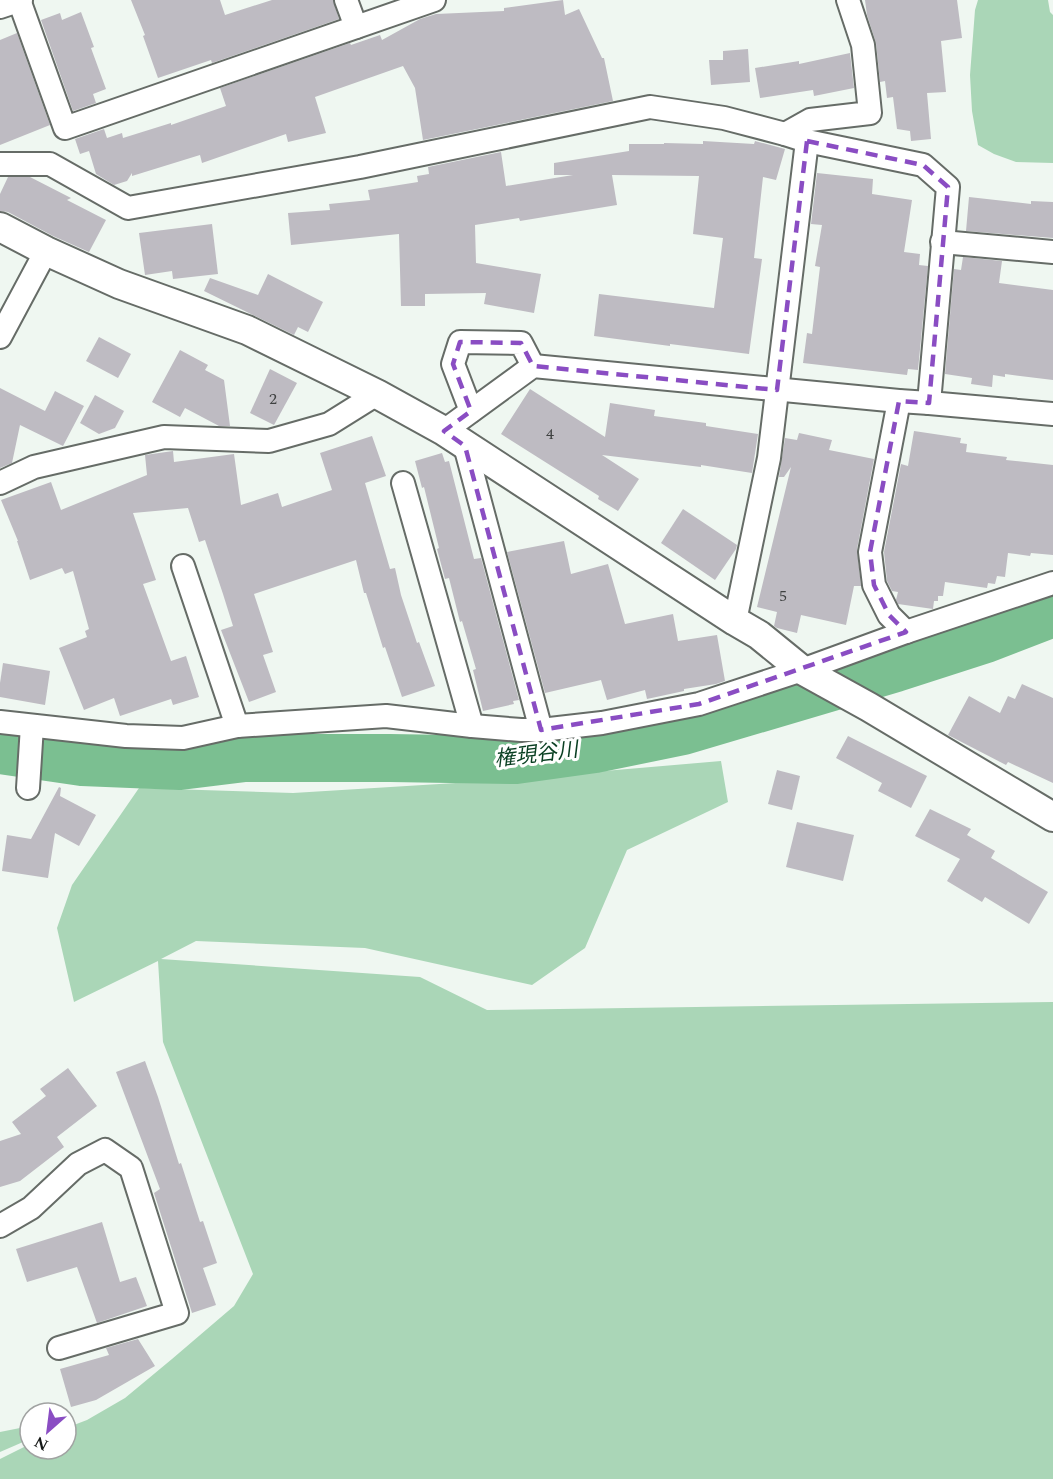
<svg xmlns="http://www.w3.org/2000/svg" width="1053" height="1479" font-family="Spectral,'Noto Sans JP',serif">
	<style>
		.green { fill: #aad6b7 }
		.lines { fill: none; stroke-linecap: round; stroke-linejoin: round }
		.river { stroke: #7bbf91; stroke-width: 48 }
		.building { fill: #bebbc2 }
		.minor-casing { stroke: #666c67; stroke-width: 26 }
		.tertiary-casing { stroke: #666c67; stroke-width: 32 }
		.minor { stroke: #fff; stroke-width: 22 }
		.tertiary { stroke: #fff; stroke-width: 28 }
		.marked { fill: none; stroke: #8a4dc3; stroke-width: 4.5; stroke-dasharray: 12 8; stroke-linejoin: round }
		.labels { text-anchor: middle; stroke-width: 6; stroke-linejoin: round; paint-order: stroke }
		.number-label { font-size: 16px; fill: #3f4141 }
		.water-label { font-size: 21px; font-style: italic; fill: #093f22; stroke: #fff }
	</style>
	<rect width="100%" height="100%" fill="#eff7f1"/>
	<g class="green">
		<polygon points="978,0 1048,0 1050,12 1053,15 1053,163 1016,162 994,154 978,145 972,111 970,75 975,10"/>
		<polygon points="721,761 728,802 627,850 585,948 532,985 365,948 196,941 161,959 420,977 487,1010 1053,1002 1053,1479 0,1479 0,1459 30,1444 30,1449 66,1449 66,1428 87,1420 125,1398 172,1359 234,1306 253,1274 163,1042 158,961 74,1002 57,928 72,885 139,788 293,793 488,781"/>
		<polygon points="30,1426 30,1439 0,1452 0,1432"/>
	</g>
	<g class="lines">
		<polyline class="river" points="0,750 82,762 180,766 245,758 390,758 516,760 595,749 683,731 896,668 986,639 1053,613"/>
	</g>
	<g class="building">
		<polygon points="131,0 220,0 225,15 272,0 333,0 339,19 212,63 211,60 158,78 143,36 145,35"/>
		<polygon points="563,0 565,15 579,9 602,58 604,58 613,101 423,140 415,88 403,66 315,97 326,133 288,142 286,134 202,163 200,155 132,176 132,173 127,181 114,185 96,174 89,151 80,154 75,139 104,129 107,138 122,133 123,138 171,123 171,125 226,106 220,88 350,43 351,45 380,35 382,40 420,19 436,14 504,11 504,8"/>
		<polygon points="865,0 957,0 962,38 941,41 946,92 927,93 931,139 911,141 910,131 897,129 893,97 887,98 885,81 880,82 876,43 867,15"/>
		<polygon points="81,12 94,47 91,48 106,89 93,94 96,103 73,111 41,20 60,13 62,20"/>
		<polygon points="17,33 50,125 0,145 0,40"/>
		<polygon points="748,49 750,82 711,85 709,60 723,60 723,51"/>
		<polygon points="850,53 854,88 814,96 813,90 760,98 755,68 799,61 799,64"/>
		<polygon points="703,141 754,144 755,141 785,149 776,180 763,177 754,258 762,259 749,354 670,344 670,346 594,336 599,294 714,308 723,238 693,234 699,176 612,175 617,205 520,221 519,218 475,225 476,263 541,274 534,313 484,304 486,293 425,294 425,306 401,306 399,234 291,245 288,213 330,210 329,204 370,200 368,190 418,182 417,176 429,174 428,167 501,152 506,186 573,175 554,175 554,163 629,151 629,144 664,144 664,143 703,144"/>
		<polygon points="817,173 873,179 872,194 912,200 904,252 920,254 919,265 928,266 918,370 908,369 907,375 803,363 807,333 812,334 820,267 815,266 822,225 811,224"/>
		<polygon points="8,177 30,177 71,198 67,200 106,220 89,252 53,236 8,212 0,211 0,194"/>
		<polygon points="969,197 1031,204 1031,201 1053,202 1053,238 966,231"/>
		<polygon points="212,224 218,274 173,279 172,271 145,275 139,233"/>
		<polygon points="963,257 1002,261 999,283 1053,290 1053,380 1005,374 1005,377 993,375 992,387 971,384 972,378 945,374 954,269 961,270"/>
		<polygon points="268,274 323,302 308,332 298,327 294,335 204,291 210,278 258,295"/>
		<polygon points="99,337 131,354 118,378 86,361"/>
		<polygon points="180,350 208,365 205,370 224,380 230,426 219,426 185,408 180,417 152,402"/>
		<polygon points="270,369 297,383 274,425 250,413"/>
		<polygon points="0,388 45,411 55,391 84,406 63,446 20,425 12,463 0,468"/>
		<polygon points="530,389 605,437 610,403 655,410 654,416 706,423 706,426 758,434 752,473 701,465 701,467 602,455 639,479 618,511 598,499 599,496 501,434"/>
		<polygon points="95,395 124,411 115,428 99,434 80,423"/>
		<polygon points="914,431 961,438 960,443 967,444 966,452 1007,457 1006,460 1053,465 1053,555 1031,553 1030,556 1008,553 1005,577 997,576 995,584 988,583 987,588 945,582 943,596 938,596 938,601 934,601 933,609 898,604 896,600 898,592 892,591 887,581 884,552 901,464 908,466"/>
		<polygon points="799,433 832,440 829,450 874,459 857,549 861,586 854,586 846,625 801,615 797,633 777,628 774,626 777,612 757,607 791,467 784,477 779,477 785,438 797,440"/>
		<polygon points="372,436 386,476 365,483 390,569 395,568 401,595 417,643 419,642 435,686 402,697 385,647 383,648 366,593 364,593 356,560 254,594 273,652 263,655 276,692 249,702 221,630 233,626 223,594 205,540 199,542 188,508 133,513 156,580 143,584 171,661 186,656 199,697 173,705 171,699 120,716 114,698 84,710 59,648 87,637 85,631 89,629 73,571 65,574 62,568 30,580 17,541 18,541 1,500 51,482 61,510 147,475 145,455 173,451 174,462 234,454 241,505 278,493 282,507 332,490 320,453"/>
		<polygon points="442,453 445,462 449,461 474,559 481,558 519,700 513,701 514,704 483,711 473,670 476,669 462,621 460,622 449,578 445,579 437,549 439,548 424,487 422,488 415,461"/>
		<polygon points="683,509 737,545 736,549 715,580 661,543"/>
		<polygon points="564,541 571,574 608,564 625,624 673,614 678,641 717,635 725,681 716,684 684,689 684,691 647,699 645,690 607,700 601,680 545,693 507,552"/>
		<polygon points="3,663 50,671 45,705 0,697 0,683"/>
		<polygon points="1022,684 1053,698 1053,783 1008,762 1006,765 948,735 969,696 1000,713 1008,696 1015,699"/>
		<polygon points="848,736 927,776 911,808 878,791 882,783 836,758"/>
		<polygon points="777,770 800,776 792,810 768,804"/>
		<polygon points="59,787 61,788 60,796 96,815 79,846 55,833 48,878 2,871 7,835 31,839"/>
		<polygon points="930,809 971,829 967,835 995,851 991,858 1048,892 1029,924 985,897 982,902 947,881 960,859 915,836"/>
		<polygon points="797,822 854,835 843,881 786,867"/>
		<polygon points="145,1061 158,1097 179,1164 181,1163 200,1222 203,1221 217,1263 203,1268 216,1305 192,1313 154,1193 160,1189 116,1072"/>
		<polygon points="68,1068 97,1106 57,1137 64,1147 20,1181 0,1187 0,1141 21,1134 12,1122 46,1096 40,1089"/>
		<polygon points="102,1222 120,1282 136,1277 147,1306 97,1323 77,1267 27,1282 16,1249"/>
		<polygon points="138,1339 155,1366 96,1400 71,1407 60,1369 109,1355 106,1348"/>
	</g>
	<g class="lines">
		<g class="minor-casing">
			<g id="minor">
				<polyline points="19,0 65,128 434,0"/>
				<polyline points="346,0 356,27"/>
				<polyline points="0,7 21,0"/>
				<polyline points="785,134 810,120 870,113 863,45 848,0"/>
				<polyline points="0,164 50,164 128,208 360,167 650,107 724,118 785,134 807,141 923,165 948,187 929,403 1053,414"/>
				<polyline points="942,242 1053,252"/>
				<polyline points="0,337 46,251"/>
				<polyline points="899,401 870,552 874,585 889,615 906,632"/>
				<polyline points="471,411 453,364 460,342 521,343 533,366"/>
				<polyline points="444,431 533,366 899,401 929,403"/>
				<polyline points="465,446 541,730"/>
				<polyline points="0,483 34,467 164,437 269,441 329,424 377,394"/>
				<polyline points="403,483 472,726"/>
				<polyline points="183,566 237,726"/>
				<polyline points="735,621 769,458 807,141"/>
				<polyline points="0,722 126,736 183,738 237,726 386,716 472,726 521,730 541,730 602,723 699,704 802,670 906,632 1053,583"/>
				<polyline points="28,788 32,726"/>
				<polyline points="0,1226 31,1208 78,1164 105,1150 131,1168 177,1313 59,1348"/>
			</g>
		</g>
		<g class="tertiary-casing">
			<polyline id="tertiary" points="0,227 46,251 119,284 247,330 377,394 444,431 735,621 759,635 802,670 869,707 1053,817"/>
		</g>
		<use href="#minor" class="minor"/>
		<use href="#tertiary" class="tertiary"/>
	</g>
	<path class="marked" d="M807,141L923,165L948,187L929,403L899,401L870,552L874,585L889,615L906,632L699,704L541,730L465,446L444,431L471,411L453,364L460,342L521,343L533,366L777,390Z"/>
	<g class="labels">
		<g class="number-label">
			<text x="273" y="404">2</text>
			<text x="550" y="439">4</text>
			<text x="783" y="601">5</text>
		</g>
		<g class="water-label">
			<text transform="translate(536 754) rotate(-7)" y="7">権現谷川</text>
		</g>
	</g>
	<g transform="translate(48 1431) rotate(208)"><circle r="28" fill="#ffffff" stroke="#a1a3a2" stroke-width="1.5"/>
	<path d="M0-4.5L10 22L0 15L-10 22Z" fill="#8a4dc3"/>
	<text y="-9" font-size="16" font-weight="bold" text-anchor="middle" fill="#151816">N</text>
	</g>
</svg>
